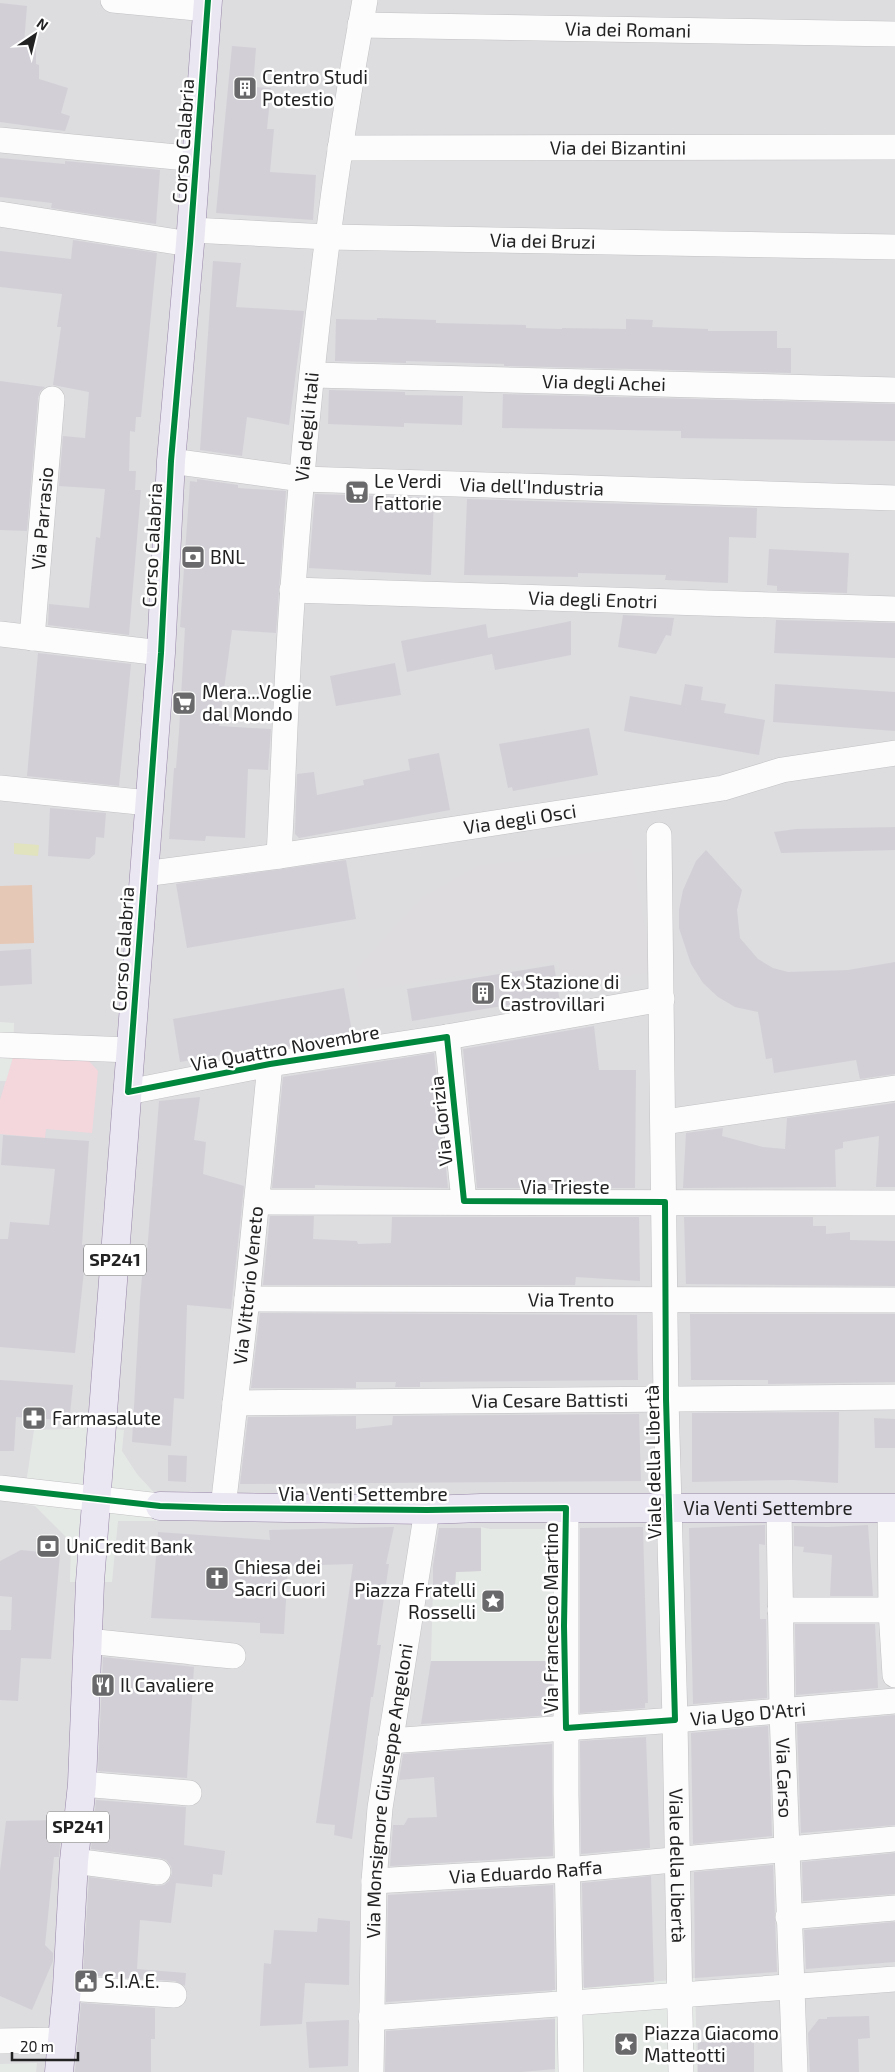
<svg xmlns="http://www.w3.org/2000/svg" width="895" height="2072" font-family="'Exo 2',sans-serif">
	<style>
		.residential { fill: #dddcdf }
		.park { fill: #f4d7dd }
		.pitch { fill: #e6c8b6 }
		.parking { fill: #dedcdf }
		.plaza { fill: #e5e9e6 }
		.water { fill: #e1e2be }
		.building { fill: #d2d0d6 }
		.lines { fill: none; stroke-linecap: round; stroke-linejoin: round }
		.minor-casing { stroke: #c2c1c3; stroke-width: 26 }
		.major-casing { stroke: #9686a7; stroke-width: 29 }
		.minor { stroke: #fcfcfd; stroke-width: 25 }
		.major { stroke: #ebe7f2; stroke-width: 28 }
		.cycleway-casing { stroke: #fff; stroke-width: 9 }
		.cycleway { stroke: #00873e; stroke-width: 6 }
		.labels { text-anchor: middle; stroke-width: 5; stroke-linejoin: round; paint-order: stroke }
		.shield { fill: #fff; stroke: #646464; stroke-width: 1 }
		.shield-label { font-size: 18px; font-weight: bold; fill: #222 }
		.street-label { font-size: 19px; fill: #222; stroke: #fff }
		.poi-label { font-size: 19px; fill: #222; stroke: #fff; text-anchor: start }
	</style>
	<rect width="100%" height="100%" fill="#edeaf0"/>
	<rect class="residential" x="0" y="0" width="895" height="2072"/>
	<polygon class="park" points="13,1057 87,1059 98,1071 92,1133 46,1129 45,1138 0,1134 0,1100"/>
	<polygon class="pitch" points="32,885 34,943 0,944 0,886"/>
	<polygon class="parking" points="631,848 653,971 564,989 558,961 360,991 355,970 422,897 478,866"/>
	<g class="plaza">
		<polygon points="0,1022 14,1023 13,1057 6,1081 0,1081"/>
		<polygon points="88,1426 124,1430 122,1451 137,1474 161,1500 157,1521 118,1521 112,1582 70,1582 71,1542 35,1506 23,1504 34,1430 70,1429"/>
		<polygon points="481,1527 490,1529 552,1529 554,1651 546,1661 431,1661 433,1585 455,1585 456,1572 481,1571"/>
		<polygon points="695,1978 697,2072 555,2072 555,2019 552,1990"/>
		<polygon points="37,2063 36,2072 0,2072 0,2064"/>
	</g>
	<polygon class="water" points="14,843 39,845 38,856 14,854"/>
	<g class="building">
		<polygon points="0,3 27,6 24,44 36,46 36,64 39,65 39,79 68,88 61,113 70,116 65,131 0,122"/>
		<polygon points="232,46 256,48 253,87 271,88 267,129 274,129 270,172 316,175 313,220 216,213"/>
		<polygon points="0,158 65,164 65,161 160,170 156,224 51,208 52,203 0,197"/>
		<polygon points="73,240 157,253 141,417 136,417 135,432 130,431 129,471 136,471 135,490 141,490 129,635 48,625 49,604 89,608 96,537 100,538 105,489 59,486 63,436 85,438 89,392 53,385 61,327 57,327 62,294 0,287 0,251 71,259"/>
		<polygon points="213,261 241,263 236,307 304,311 289,425 247,417 242,456 200,450"/>
		<polygon points="377,318 436,320 436,323 526,325 526,328 562,329 562,328 626,329 626,319 653,320 652,327 708,329 708,331 777,331 777,348 791,348 791,373 504,366 504,364 406,361 406,363 335,361 336,319 377,320"/>
		<polygon points="0,381 45,387 40,391 38,398 27,531 0,530"/>
		<polygon points="329,390 405,392 405,395 463,396 462,425 404,423 404,427 328,424"/>
		<polygon points="503,394 895,404 895,441 681,438 681,431 502,428"/>
		<polygon points="197,479 238,485 238,488 286,491 276,633 232,630 219,726 271,729 268,770 248,769 245,838 206,836 205,841 169,839 174,768 176,768 179,731 185,628 180,627 190,481 197,482"/>
		<polygon points="315,494 434,498 431,575 309,568"/>
		<polygon points="467,499 757,508 756,538 729,537 728,583 665,580 666,575 578,573 578,577 464,575"/>
		<polygon points="769,549 849,553 847,593 777,591 777,586 767,585"/>
		<polygon points="623,615 674,618 671,636 666,635 656,654 618,647"/>
		<polygon points="776,620 895,623 895,658 774,653"/>
		<polygon points="571,621 571,655 495,670 492,654 407,672 401,641 486,624 488,638"/>
		<polygon points="38,653 131,664 119,786 27,776"/>
		<polygon points="395,663 401,695 336,706 330,676"/>
		<polygon points="685,684 703,687 701,700 726,704 724,713 765,720 759,755 624,731 630,696 681,705"/>
		<polygon points="775,684 895,692 895,731 773,722"/>
		<polygon points="589,728 598,775 513,791 512,787 508,788 499,744"/>
		<polygon points="439,753 450,810 299,838 295,834 297,774 314,772 317,795 364,785 363,780 410,770 408,759"/>
		<polygon points="50,808 106,813 104,838 96,837 95,854 89,859 48,856"/>
		<polygon points="895,827 895,850 781,853 774,832 796,829"/>
		<polygon points="706,850 742,890 737,910 740,938 758,959 773,968 788,972 848,970 895,962 895,1074 860,1079 856,1060 774,1073 772,1058 766,1059 758,1012 735,1007 718,997 703,983 691,964 679,928 679,910 683,890 696,861"/>
		<polygon points="346,860 356,919 187,948 176,884"/>
		<polygon points="31,949 32,984 0,986 0,951"/>
		<polygon points="554,965 560,1002 515,1010 514,1004 412,1021 407,989"/>
		<polygon points="344,988 353,1037 280,1048 280,1045 180,1062 173,1019"/>
		<polygon points="594,1026 599,1070 636,1070 635,1188 477,1188 463,1049"/>
		<polygon points="434,1053 448,1188 315,1185 315,1188 272,1188 283,1077"/>
		<polygon points="200,1097 194,1140 206,1142 203,1174 244,1186 231,1309 187,1305 184,1399 174,1398 171,1446 132,1442 140,1300 143,1265 146,1265 159,1101"/>
		<polygon points="895,1103 895,1187 876,1187 879,1136 843,1142 843,1148 835,1150 836,1187 683,1188 686,1133 723,1128 722,1136 763,1147 785,1149 787,1118"/>
		<polygon points="3,1135 89,1141 82,1245 87,1244 75,1353 0,1347 0,1239 8,1239 10,1222 49,1225 55,1169 1,1165"/>
		<polygon points="270,1216 314,1216 313,1239 357,1241 358,1244 391,1243 392,1217 639,1217 640,1281 576,1277 575,1285 263,1285"/>
		<polygon points="684,1217 813,1217 813,1226 826,1226 826,1234 850,1232 850,1240 895,1241 895,1286 686,1284"/>
		<polygon points="260,1313 637,1315 638,1380 420,1382 420,1387 395,1387 396,1382 356,1382 356,1388 251,1388"/>
		<polygon points="690,1314 895,1314 895,1382 768,1384 768,1380 691,1380"/>
		<polygon points="0,1380 73,1385 70,1414 62,1420 16,1417 14,1451 0,1451"/>
		<polygon points="839,1412 838,1483 793,1480 692,1482 692,1413"/>
		<polygon points="639,1414 641,1481 240,1484 248,1417 356,1416 356,1429 392,1425 393,1416"/>
		<polygon points="874,1418 895,1419 895,1448 875,1448"/>
		<polygon points="168,1455 187,1456 186,1482 168,1481"/>
		<polygon points="765,1525 765,1545 759,1544 760,1619 766,1619 767,1698 693,1704 689,1528"/>
		<polygon points="868,1525 873,1596 830,1596 832,1555 803,1552 804,1547 794,1546 794,1526 827,1527"/>
		<polygon points="394,1527 386,1564 389,1564 377,1645 381,1645 373,1697 371,1697 352,1839 334,1835 335,1825 316,1823 353,1564 288,1566 284,1634 260,1633 260,1623 151,1618 158,1532 270,1540 269,1530"/>
		<polygon points="643,1527 648,1703 645,1703 645,1708 580,1713 580,1528"/>
		<polygon points="439,1528 481,1528 481,1571 456,1572 455,1585 433,1585 433,1566"/>
		<polygon points="21,1550 60,1554 51,1659 21,1658 18,1701 0,1700 0,1630 11,1630 12,1597 0,1596 0,1561"/>
		<polygon points="795,1624 875,1624 878,1688 796,1695"/>
		<polygon points="103,1657 194,1667 187,1778 98,1771"/>
		<polygon points="431,1661 552,1661 552,1715 421,1724"/>
		<polygon points="895,1715 895,1825 801,1833 797,1724"/>
		<polygon points="768,1726 772,1836 693,1844 691,1733"/>
		<polygon points="646,1737 650,1848 581,1854 580,1741"/>
		<polygon points="552,1744 553,1856 390,1866 393,1825 404,1825 408,1818 437,1817 434,1777 399,1780 403,1754"/>
		<polygon points="96,1800 186,1807 184,1845 225,1851 222,1875 213,1874 212,1887 176,1883 171,1923 140,1920 137,1969 186,1973 185,1986 175,1981 83,1975 89,1877 157,1886 164,1885 169,1881 172,1873 171,1866 166,1860 160,1858 91,1849"/>
		<polygon points="62,1820 59,1857 54,1857 45,1945 53,1953 53,1961 32,2010 0,1996 0,1871 6,1821"/>
		<polygon points="895,1853 895,1894 803,1901 802,1862"/>
		<polygon points="773,1865 777,1972 695,1978 694,1872"/>
		<polygon points="651,1876 654,1982 584,1988 582,1883"/>
		<polygon points="553,1885 555,1990 386,2002 388,1895"/>
		<polygon points="318,1918 350,1921 349,1985 305,1983 302,2024 260,2026 264,1963 271,1964 274,1930 317,1932"/>
		<polygon points="895,1922 895,1962 806,1969 804,1930"/>
		<polygon points="81,2003 155,2008 155,2039 151,2039 151,2072 75,2072"/>
		<polygon points="869,2016 870,2038 858,2039 859,2072 810,2072 808,2033 819,2019 827,2019 827,2017"/>
		<polygon points="555,2019 555,2069 522,2072 385,2072 386,2031"/>
		<polygon points="349,2020 348,2066 309,2068 306,2022"/>
		<polygon points="754,2041 754,2072 698,2072 698,2042"/>
	</g>
	<g class="lines">
		<g class="minor-casing">
			<g id="minor">
				<polyline points="113,0 207,9"/>
				<path id="s1" d="M360,25L895,34"/>
				<polyline points="0,140 197,159"/>
				<path id="s2" d="M340,148L895,147"/>
				<polyline points="0,214 190,244"/>
				<path id="s3" d="M191,230L328,237L895,247"/>
				<path id="s4" d="M313,375L895,390"/>
				<path id="s5" d="M171,461L302,479L895,498"/>
				<path id="s6" d="M292,590L895,609"/>
				<polyline points="0,634 161,653"/>
				<path id="s7" d="M32,638L52,399"/>
				<polyline points="0,788 149,803"/>
				<path id="s8" d="M659,835L666,1399L675,1720L681,2072"/>
				<path id="s9" d="M279,856C284,767 286,677 293,588C307,391 329,194 365,0"/>
				<path id="s10" d="M144,874L279,856L723,788L782,770L895,753"/>
				<polyline points="447,1037 464,1201"/>
				<polyline points="0,1045 131,1050"/>
				<polyline points="128,1092 270,1064 447,1037 662,999"/>
				<polyline points="664,1122 895,1088"/>
				<polyline points="257,1202 895,1203"/>
				<path id="s11" d="M247,1299L895,1300"/>
				<path id="s12" d="M235,1403L895,1397"/>
				<polyline points="0,1488 160,1506"/>
				<path id="s13" d="M223,1508L247,1299L270,1064"/>
				<polyline points="566,1508 566,1794 571,2072"/>
				<path id="s14" d="M779,1508L782,1711L795,2072"/>
				<polyline points="890,1508 891,1610 895,1675"/>
				<polyline points="780,1610 895,1610"/>
				<polyline points="87,1641 233,1656 191,1652"/>
				<path id="s15" d="M390,1741L675,1720L895,1701"/>
				<polyline points="82,1784 189,1793"/>
				<polyline points="74,1861 158,1872"/>
				<path id="s16" d="M374,1881L567,1870L895,1839"/>
				<polyline points="788,1917 895,1908"/>
				<polyline points="67,1988 174,1995"/>
				<polyline points="371,2018 895,1979"/>
				<polyline points="0,2041 62,2040"/>
				<path id="s17" d="M371,2072L374,1881L380,1808L427,1510"/>
			</g>
		</g>
		<g class="major-casing">
			<g id="major">
				<path id="s18" d="M160,1506L427,1510L481,1508H895"/>
				<polyline points="59,2072 67,1988 74,1861 82,1784 90,1582 161,653 171,461 190,244 208,0"/>
			</g>
		</g>
		<use href="#minor" class="minor"/>
		<use href="#major" class="major"/>
		<g class="cycleway-casing">
			<polyline id="cycleway" points="0,1488 160,1506 223,1508 427,1510 566,1508 564,1626 566,1728 675,1720 666,1399 665,1202 464,1201 447,1037 270,1064 128,1092 161,653 171,461 190,244 208,0"/>
		</g>
		<use href="#cycleway" class="cycleway"/>
	</g>
	<defs>
		<g id="building-square" transform="scale(1.25)"><rect x="-9" y="-9" width="18" height="18" rx="4" fill="#69686a" stroke="#fff"/><path d="M-4-6H4V6H1V3H-1V6H-4ZM-2.5-4.3h1.7v1.8h-1.7ZM.8-4.3h1.7v1.8H.8ZM-2.5-1h1.7V.8h-1.7ZM.8-1h1.7V.8H.8Z" fill="#fff"/></g>
		<g id="supermarket-square" transform="scale(1.25)"><rect x="-9" y="-9" width="18" height="18" rx="4" fill="#69686a" stroke="#fff"/><path d="M-6-5.5h2.5l.6 2H6L4.5 2H-2.5L-4.4-4H-6ZM-1.5 3.2a1.3 1.3 0 1 0 .1 0ZM3 3.2a1.3 1.3 0 1 0 .1 0Z" fill="#fff"/></g>
		<g id="bank-square" transform="scale(1.25)"><rect x="-9" y="-9" width="18" height="18" rx="4" fill="#69686a" stroke="#fff"/><path d="M-6-4H6V4H-6ZM0-2.3a2.3 2.3 0 1 0 0 4.6a2.3 2.3 0 1 0 0-4.6Z" fill="#fff"/></g>
		<g id="pharmacy-square" transform="scale(1.25)"><rect x="-9" y="-9" width="18" height="18" rx="4" fill="#69686a" stroke="#fff"/><path d="M-2-6h4v4h4v4h-4v4h-4v-4h-4v-4h4Z" fill="#fff"/></g>
		<g id="church-square" transform="scale(1.25)"><rect x="-9" y="-9" width="18" height="18" rx="4" fill="#69686a" stroke="#fff"/><path d="M-1.2-6h2.4v3.5h3.3v2.4h-3.3V6h-2.4V-.1h-3.3v-2.4h3.3Z" fill="#fff"/></g>
		<g id="sight-square" transform="scale(1.25)"><rect x="-9" y="-9" width="18" height="18" rx="4" fill="#69686a" stroke="#fff"/><path d="M0-6L1.8-2.2L6-1.7L2.9 1.2L3.7 5.4L0 3.3L-3.7 5.4L-2.9 1.2L-6-1.7L-1.8-2.2Z" fill="#fff"/></g>
		<g id="restaurant-square" transform="scale(1.25)"><rect x="-9" y="-9" width="18" height="18" rx="4" fill="#69686a" stroke="#fff"/><path d="M-5-6h1v4h1v-4h1v4h1v-4h1v5L-1.5 .5V6h-2V.5L-5-1ZM5-6V6H3V1.5H1.5Q1.5-4 5-6Z" fill="#fff"/></g>
		<g id="civic-square" transform="scale(1.25)"><rect x="-9" y="-9" width="18" height="18" rx="4" fill="#69686a" stroke="#fff"/><path d="M-.6-6.5H3V-4.5H.6V-3L4-1V1h2V6H-6V1h2V-1L-.6-3ZM-1.2 2.5V6h2.4V2.5Z" fill="#fff"/></g>
	</defs>
	<g fill-rule="evenodd">
		<use href="#building-square" x="245" y="88"/>
		<use href="#supermarket-square" x="357" y="492"/>
		<use href="#bank-square" x="193" y="557"/>
		<use href="#supermarket-square" x="184" y="703"/>
		<use href="#building-square" x="483" y="993"/>
		<use href="#pharmacy-square" x="34" y="1418"/>
		<use href="#bank-square" x="48" y="1546"/>
		<use href="#church-square" x="217" y="1578"/>
		<use href="#sight-square" x="493" y="1601"/>
		<use href="#restaurant-square" x="103" y="1685"/>
		<use href="#civic-square" x="86" y="1981"/>
		<use href="#sight-square" x="626" y="2044"/>
	</g>
	<g class="labels">
		<g class="shield">
			<rect x="84" y="1244.5" width="62" height="31" rx="4"/>
			<rect x="47" y="1811.5" width="62" height="31" rx="4"/>
		</g>
		<g class="shield-label">
			<text x="115" y="1266">SP241</text>
			<text x="78" y="1833">SP241</text>
		</g>
		<g class="street-label">
			<text dy="7" stroke="none"><textPath href="#s1" startOffset="268">Via dei Romani</textPath></text>
			<text transform="translate(183 141) rotate(-86)" y="7">Corso Calabria</text>
			<text dy="7" stroke="none"><textPath href="#s2" startOffset="278">Via dei Bizantini</textPath></text>
			<text dy="7" stroke="none"><textPath href="#s3" startOffset="352">Via dei Bruzi</textPath></text>
			<text dy="7" stroke="none"><textPath href="#s4" startOffset="291">Via degli Achei</textPath></text>
			<text dy="7" stroke="none"><textPath href="#s9" startOffset="430">Via degli Itali</textPath></text>
			<text dy="7" stroke="none"><textPath href="#s5" startOffset="362">Via dell'Industria</textPath></text>
			<text dy="7" stroke="none"><textPath href="#s7" startOffset="120">Via Parrasio</textPath></text>
			<text transform="translate(152 545) rotate(-87)" y="7">Corso Calabria</text>
			<text dy="7" stroke="none"><textPath href="#s6" startOffset="301">Via degli Enotri</textPath></text>
			<text dy="7" stroke="none"><textPath href="#s10" startOffset="380">Via degli Osci</textPath></text>
			<text transform="translate(123 949) rotate(-86)" y="7">Corso Calabria</text>
			<text transform="translate(285 1048) rotate(-10)" y="7">Via Quattro Novembre</text>
			<text transform="translate(441 1121) rotate(-96)" y="7">Via Gorizia</text>
			<text x="565" y="1194">Via Trieste</text>
			<text dy="7" stroke="none"><textPath href="#s13" startOffset="224">Via Vittorio Veneto</textPath></text>
			<text dy="7" stroke="none"><textPath href="#s11" startOffset="324">Via Trento</textPath></text>
			<text dy="7" stroke="none"><textPath href="#s12" startOffset="315">Via Cesare Battisti</textPath></text>
			<text transform="translate(653 1462) rotate(-91)" y="7">Viale della Libertà</text>
			<text x="363" y="1501">Via Venti Settembre</text>
			<text dy="7" stroke="none"><textPath href="#s18" startOffset="608">Via Venti Settembre</textPath></text>
			<text transform="translate(551 1618) rotate(-90)" y="7">Via Francesco Martino</text>
			<text dy="7" stroke="none"><textPath href="#s15" startOffset="359">Via Ugo D'Atri</textPath></text>
			<text dy="7" stroke="none"><textPath href="#s14" startOffset="270">Via Carso</textPath></text>
			<text dy="7" stroke="none"><textPath href="#s17" startOffset="282">Via Monsignore Giuseppe Angeloni</textPath></text>
			<text dy="7" stroke="none"><textPath href="#s8" startOffset="1031">Viale della Libertà</textPath></text>
			<text dy="7" stroke="none"><textPath href="#s16" startOffset="152">Via Eduardo Raffa</textPath></text>
		</g>
		<g class="poi-label">
			<text x="262" y="84">Centro Studi<tspan x="262" dy="22">Potestio</tspan></text>
			<text x="374" y="488">Le Verdi<tspan x="374" dy="22">Fattorie</tspan></text>
			<text x="210" y="564">BNL</text>
			<text x="202" y="699">Mera...Voglie<tspan x="202" dy="22">dal Mondo</tspan></text>
			<text x="500" y="989">Ex Stazione di<tspan x="500" dy="22">Castrovillari</tspan></text>
			<text x="52" y="1425">Farmasalute</text>
			<text x="66" y="1553">UniCredit Bank</text>
			<text x="234" y="1574">Chiesa dei<tspan x="234" dy="22">Sacri Cuori</tspan></text>
			<text x="476" y="1597" text-anchor="end">Piazza Fratelli<tspan x="476" dy="22">Rosselli</tspan></text>
			<text x="120" y="1692">Il Cavaliere</text>
			<text x="104" y="1988">S.I.A.E.</text>
			<text x="644" y="2040">Piazza Giacomo<tspan x="644" dy="22">Matteotti</tspan></text>
		</g>
	</g>
	<g transform="translate(35 35) rotate(35)" stroke="#ffffff" stroke-width="4" paint-order="stroke">
	<path d="M0-4L9 19L0 12L-9 19Z" fill="#222222"/>
	<text y="-8" font-size="14" font-weight="bold" text-anchor="middle" fill="#222222">N</text>
	</g>
	<path d="M12 2052v8h66v-8" fill="none" stroke="#222222" stroke-width="2.5"/>
	<text x="20" y="2052" font-size="15" fill="#222222" stroke="#ffffff" stroke-width="4" paint-order="stroke">20 m</text>
</svg>
